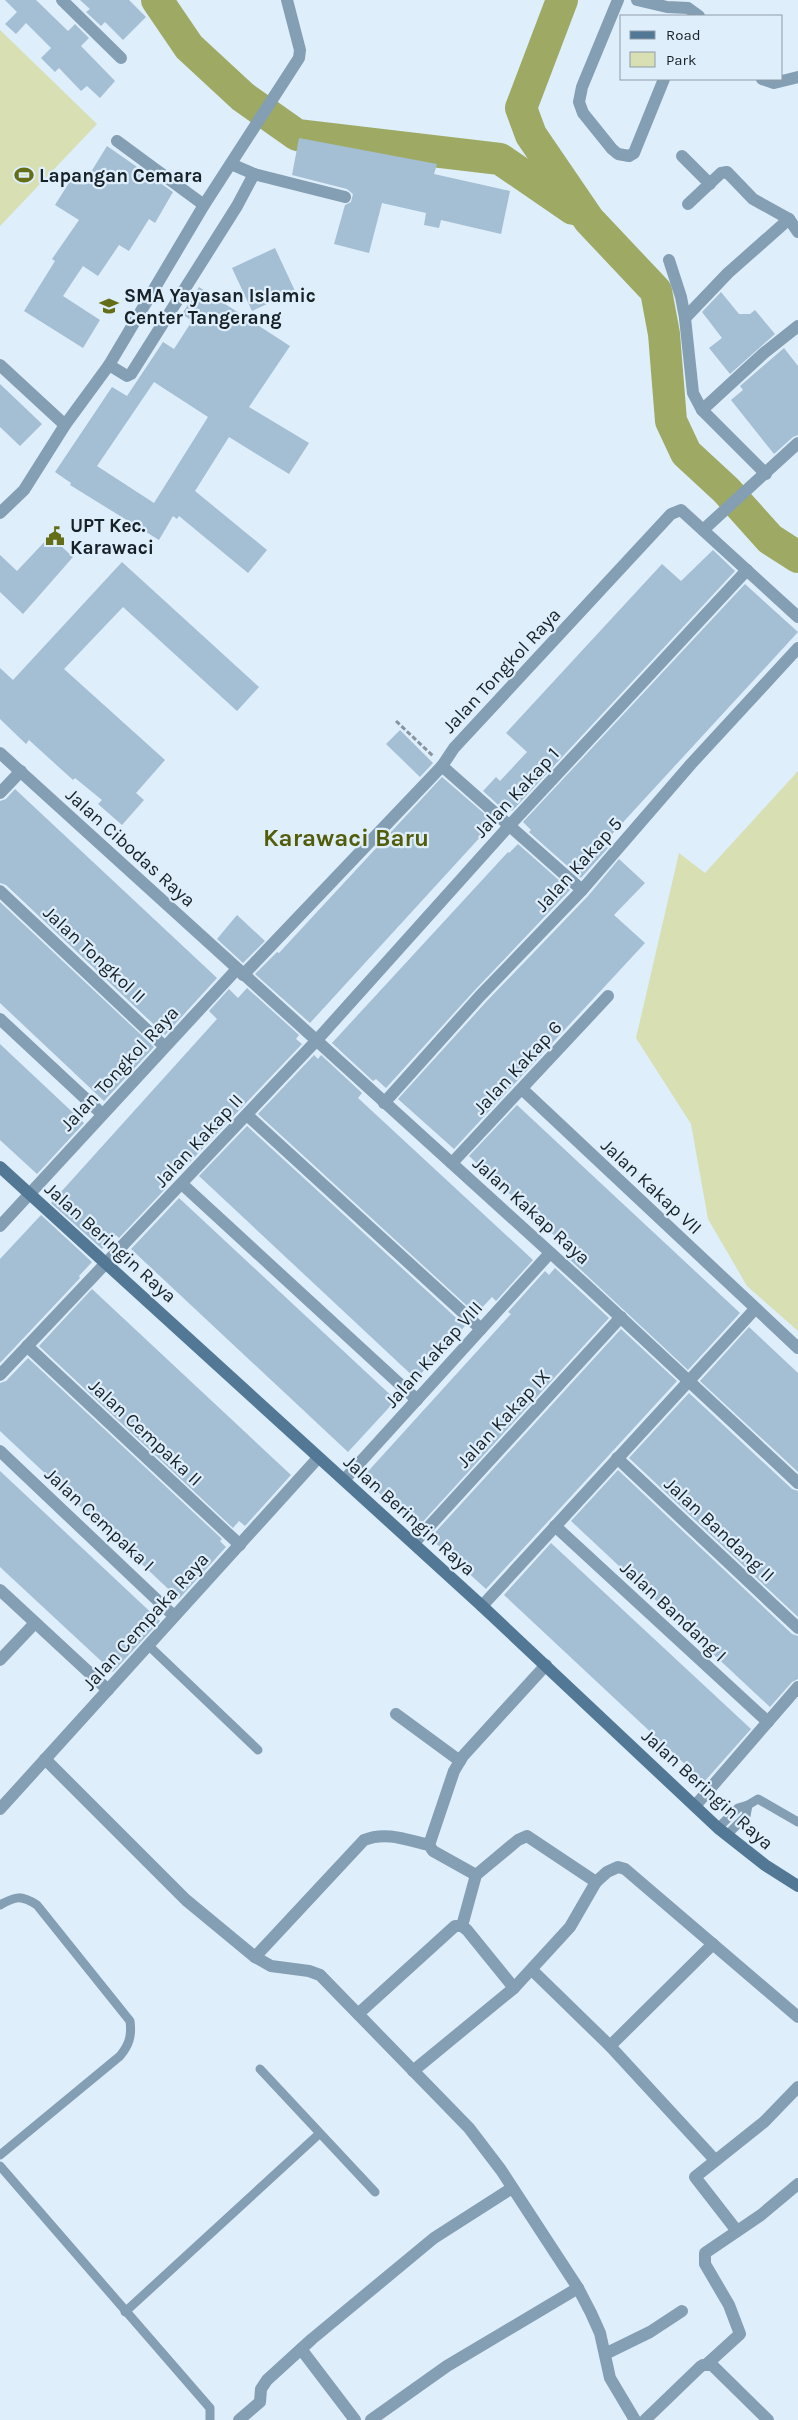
<svg xmlns="http://www.w3.org/2000/svg" width="798" height="2420" font-family="Karla,sans-serif">
	<style>
		.green { fill: #d7dfb3 }
		.lines { fill: none; stroke-linecap: round; stroke-linejoin: round }
		.river { stroke: #9eaa64; stroke-width: 32 }
		.building { fill: #a4bed3; fill-rule: evenodd }
		.path { stroke: #8895a0; stroke-width: 3; stroke-dasharray: 5 2.5; stroke-linecap: butt }
		.lane { stroke: #849eb3; stroke-width: 9 }
		.street { stroke: #849eb3; stroke-width: 12 }
		.secondary { stroke: #527896; stroke-width: 12 }
		.labels { text-anchor: middle; stroke-width: 4.5; stroke-linejoin: round; paint-order: stroke }
		.poi-label { font-size: 19px; font-weight: bold; fill: #172128; stroke: #deeefb; text-anchor: start }
		.street-label { font-size: 19px; fill: #172128; stroke: #deeefb }
		.district-label { font-size: 24px; font-weight: bold; fill: #535d09; stroke: #deeefb }
	</style>
	<rect width="100%" height="100%" fill="#deeefb"/>
	<g class="green">
		<polygon points="0,30 97,124 0,226"/>
		<polygon points="798,771 798,1331 747,1286 708,1219 691,1124 636,1038 679,853 705,873"/>
	</g>
	<g class="lines">
		<g class="river">
			<polyline points="157,0 189,47 243,97 297,135 500,159 573,209"/>
			<polyline points="562,0 521,108 531,135 589,220 656,291 664,334 671,421 686,453 726,490 770,539 798,557"/>
		</g>
	</g>
	<g class="building">
		<polygon points="5,0 36,0 68,31 75,24 89,38 81,46 115,81 100,98 87,86 81,91 59,68 55,72 41,58 51,48 26,23 16,34 5,24 17,12"/>
		<polygon points="80,0 129,0 146,17 123,40 105,22 101,26 86,12 90,9"/>
		<polygon points="299,138 437,164 434,174 510,191 501,234 441,220 439,228 424,225 426,213 382,203 369,253 334,244 345,205 351,202 353,194 347,189 292,175"/>
		<polygon points="107,146 173,192 155,223 149,219 129,251 119,245 98,276 83,266 63,296 100,320 83,348 24,311 55,261 52,259 79,220 55,205 72,178 83,185"/>
		<polygon points="275,248 295,291 252,311 232,268"/>
		<path d="M199,287L290,346L249,407L309,443L289,474L229,437L195,491L267,550L248,573L179,516L177,519L173,516L159,540L70,485L71,483L55,472L112,387L127,396L163,342L174,349L192,321L182,314ZM154,382L208,417L154,503L97,466Z"/>
		<polygon points="721,292 739,314 750,314 755,310 775,334 730,374 709,348 722,338 702,312"/>
		<polygon points="784,348 798,366 798,435 793,437 774,454 731,400 743,390 740,386"/>
		<polygon points="0,384 42,424 20,446 0,427"/>
		<polygon points="50,536 73,557 23,614 0,592 0,555 17,571"/>
		<polygon points="713,550 735,571 512,811 507,808 505,811 483,791 496,777 500,781 527,752 506,733 662,564 681,581"/>
		<polygon points="122,562 259,687 237,711 123,607 64,669 165,760 136,793 144,800 122,825 98,804 102,800 75,778 73,780 29,740 26,744 0,719 0,668 13,680"/>
		<polygon points="745,584 798,632 603,844 608,848 581,878 529,832 531,830 523,822"/>
		<polygon points="400,730 433,763 420,777 386,744"/>
		<polygon points="442,777 494,822 310,1023 255,974 277,952 279,953"/>
		<polygon points="15,789 217,978 165,1035 6,885 0,883 0,801 6,799"/>
		<polygon points="518,844 570,890 474,991 386,1088 376,1079 373,1081 332,1043 508,852 509,853"/>
		<polygon points="619,859 645,883 614,915 645,943 454,1149 398,1099 486,1002 588,896"/>
		<polygon points="0,902 154,1047 104,1101 0,1003"/>
		<polygon points="237,915 265,941 243,963 217,939"/>
		<polygon points="247,988 299,1035 296,1039 302,1044 187,1165 183,1162 163,1183 167,1187 119,1238 116,1235 102,1249 51,1203 217,1019 209,1011 229,989 238,998"/>
		<polygon points="0,1044 84,1123 37,1174 0,1140"/>
		<polygon points="314,1055 318,1059 321,1055 362,1093 358,1098 533,1260 496,1301 492,1297 476,1314 258,1114"/>
		<polygon points="517,1105 740,1313 688,1370 566,1256 571,1251 469,1156"/>
		<polygon points="247,1126 465,1326 416,1379 199,1176"/>
		<polygon points="179,1198 396,1400 348,1452 131,1249"/>
		<polygon points="41,1215 92,1262 79,1276 80,1278 0,1363 0,1259"/>
		<polygon points="555,1268 609,1318 418,1527 362,1478 511,1314 508,1312 545,1271 549,1275"/>
		<polygon points="92,1289 291,1475 245,1526 239,1521 233,1528 39,1346"/>
		<polygon points="749,1327 798,1373 798,1472 700,1381"/>
		<polygon points="621,1329 677,1381 486,1589 430,1538"/>
		<polygon points="28,1358 222,1539 220,1541 226,1547 179,1599 0,1431 0,1383 6,1381"/>
		<polygon points="689,1393 792,1489 798,1491 798,1617 629,1458"/>
		<polygon points="618,1470 792,1634 798,1636 798,1679 792,1682 770,1707 571,1521"/>
		<polygon points="0,1471 160,1621 113,1672 0,1567"/>
		<polygon points="551,1543 751,1729 704,1782 504,1595"/>
	</g>
	<g class="lines">
		<polyline class="path" points="396,721 433,756"/>
		<g class="lane">
			<polyline points="148,1645 258,1750"/>
			<polyline points="718,1828 738,1808 748,1805 758,1799 798,1822"/>
			<polyline points="727,1835 746,1816 748,1805"/>
			<path d="M0,1905C16,1896 21,1895 37,1905L130,2021C132,2036 129,2045 120,2056L0,2155"/>
			<polyline points="260,2069 375,2192"/>
			<polyline points="0,2166 210,2408 210,2420"/>
			<polyline points="125,2312 319,2134"/>
		</g>
		<g class="street">
			<polyline points="62,0 121,58"/>
			<polyline points="618,0 582,87 579,102 583,113 612,149 618,154 629,156 634,153 664,79"/>
			<polyline points="637,0 667,7 688,8 699,16"/>
			<polyline points="762,79 774,83 798,77"/>
			<polyline points="117,141 204,205"/>
			<polyline points="682,156 710,184"/>
			<polyline points="231,164 254,174"/>
			<polyline points="688,204 721,173 727,172 753,199 789,219 798,232"/>
			<polyline points="669,260 681,297 685,318 693,393 702,410 766,474"/>
			<polyline points="685,318 728,273 789,219"/>
			<polyline points="0,365 65,425"/>
			<polyline points="109,365 127,376 131,374 237,206 254,174 345,197"/>
			<polyline points="702,410 764,353 798,326"/>
			<polyline points="0,513 24,490 65,425 109,365 204,205 299,58 300,50 287,0"/>
			<polyline points="703,530 798,443"/>
			<polyline points="0,753 587,1286 798,1483"/>
			<polyline points="442,766 582,890"/>
			<polyline points="0,793 21,771"/>
			<polyline points="0,891 164,1046"/>
			<polyline points="243,975 442,766 454,748 671,514 681,510 798,617"/>
			<polyline points="0,1019 102,1114"/>
			<polyline points="522,1089 798,1348"/>
			<polyline points="384,1103 480,996 582,890 691,764 798,648"/>
			<polyline points="247,1115 481,1329"/>
			<polyline points="452,1163 608,996"/>
			<polyline points="182,1184 417,1400"/>
			<polyline points="0,1226 237,969"/>
			<polyline points="27,1346 240,1545"/>
			<polyline points="0,1375 316,1041 509,826 747,570"/>
			<polyline points="0,1451 174,1616"/>
			<polyline points="617,1458 798,1628"/>
			<polyline points="344,1480 550,1253"/>
			<polyline points="555,1526 768,1722"/>
			<polyline points="414,1543 621,1317"/>
			<polyline points="0,1590 108,1690"/>
			<polyline points="482,1606 755,1309"/>
			<polyline points="0,1660 35,1623"/>
			<polyline points="396,1714 460,1761"/>
			<polyline points="45,1759 186,1900 255,1957 271,1966 309,1971 320,1975 469,2128 501,2170 578,2288 591,2313 600,2333 610,2378 635,2420"/>
			<polyline points="695,1806 798,1687"/>
			<polyline points="0,1809 318,1458"/>
			<polyline points="429,1845 454,1771 463,1756 546,1665"/>
			<polyline points="596,1882 607,1872 618,1867 625,1869 798,2017"/>
			<path d="M255,1957L364,1840C386,1831 407,1840 429,1845L433,1851L476,1875"/>
			<polyline points="532,1970 610,2046 715,2160"/>
			<polyline points="358,2014 455,1926 462,1926 467,1930 514,1988"/>
			<polyline points="610,2046 713,1944"/>
			<polyline points="413,2071 514,1988 570,1927 596,1882 527,1836 518,1840 476,1875 462,1926"/>
			<polyline points="737,2231 695,2177 764,2122 798,2087"/>
			<polyline points="301,2349 355,2420"/>
			<polyline points="605,2354 650,2332 682,2311"/>
			<polyline points="707,2364 740,2334 729,2305 705,2264 705,2253 761,2215 798,2184"/>
			<polyline points="239,2420 260,2402 261,2389 267,2380 312,2339 434,2238 512,2188"/>
			<polyline points="371,2420 447,2366 578,2288"/>
			<polyline points="645,2420 700,2367 703,2365 712,2365 768,2420"/>
		</g>
		<polyline class="secondary" points="0,1167 482,1606 718,1828 765,1865 798,1886"/>
	</g>
	<defs>
		<g id="stadium-bare" transform="scale(1.5)"><path d="M0-5a6.5 5 0 1 0 0 10a6.5 5 0 1 0 0-10ZM-3.5-1.8h7v3.6h-7Z" fill="#636e16" stroke="#deeefb" stroke-width="2.5" paint-order="stroke"/></g>
		<g id="school-bare" transform="scale(1.5)"><path d="M0-5L7-2L0 1L-7-2ZM-4 1L0 2.5L4 1V4Q0 6-4 4Z" fill="#636e16" stroke="#deeefb" stroke-width="2.5" paint-order="stroke"/></g>
		<g id="civic-bare" transform="scale(1.5)"><path d="M-.6-6.5H3V-4.5H.6V-3L4-1V1h2V6H-6V1h2V-1L-.6-3ZM-1.2 2.5V6h2.4V2.5Z" fill="#636e16" stroke="#deeefb" stroke-width="2.5" paint-order="stroke"/></g>
	</defs>
	<g fill-rule="evenodd">
		<use href="#stadium-bare" x="24" y="175"/>
		<use href="#school-bare" x="109" y="306"/>
		<use href="#civic-bare" x="55" y="536"/>
	</g>
	<g class="labels">
		<g class="poi-label">
			<text x="39" y="182">Lapangan Cemara</text>
			<text x="124" y="302">SMA Yayasan Islamic<tspan x="124" dy="22">Center Tangerang</tspan></text>
			<text x="70" y="532">UPT Kec.<tspan x="70" dy="22">Karawaci</tspan></text>
		</g>
		<g class="street-label">
			<text transform="translate(501 670) rotate(-47)" y="7">Jalan Tongkol Raya</text>
			<text transform="translate(516 792) rotate(-47)" y="7">Jalan Kakap 1</text>
			<text transform="translate(131 847) rotate(42)" y="7">Jalan Cibodas Raya</text>
			<text transform="translate(578 864) rotate(-48)" y="7">Jalan Kakap 5</text>
			<text transform="translate(95 954) rotate(43)" y="7">Jalan Tongkol II</text>
			<text transform="translate(517 1067) rotate(-47)" y="7">Jalan Kakap 6</text>
			<text transform="translate(119 1068) rotate(-47)" y="7">Jalan Tongkol Raya</text>
			<text transform="translate(198 1140) rotate(-47)" y="7">Jalan Kakap II</text>
			<text transform="translate(652 1186) rotate(43)" y="7">Jalan Kakap VII</text>
			<text transform="translate(532 1210) rotate(42)" y="7">Jalan Kakap Raya</text>
			<text transform="translate(111 1242) rotate(42)" y="7">Jalan Beringin Raya</text>
			<text transform="translate(433 1354) rotate(-48)" y="7">Jalan Kakap VIII</text>
			<text transform="translate(503 1418) rotate(-47)" y="7">Jalan Kakap IX</text>
			<text transform="translate(146 1432) rotate(43)" y="7">Jalan Cempaka II</text>
			<text transform="translate(410 1515) rotate(42)" y="7">Jalan Beringin Raya</text>
			<text transform="translate(100 1519) rotate(43)" y="7">Jalan Cempaka I</text>
			<text transform="translate(720 1529) rotate(43)" y="7">Jalan Bandang II</text>
			<text transform="translate(674 1611) rotate(43)" y="7">Jalan Bandang I</text>
			<text transform="translate(145 1621) rotate(-48)" y="7">Jalan Cempaka Raya</text>
			<text transform="translate(708 1789) rotate(42)" y="7">Jalan Beringin Raya</text>
		</g>
		<g class="district-label">
			<text x="346" y="846">Karawaci Baru</text>
		</g>
	</g>
	<rect x="620" y="15" width="162" height="65" fill="#deeefb" stroke="#8e9ca7"/>
	<rect x="630" y="31" width="25" height="8" fill="#527896" stroke="#8e9ca7"/>
	<text x="666" y="40" font-size="15" fill="#172128">Road</text>
	<rect x="630" y="52" width="25" height="15" fill="#d7dfb3" stroke="#8e9ca7"/>
	<text x="666" y="65" font-size="15" fill="#172128">Park</text>
</svg>
